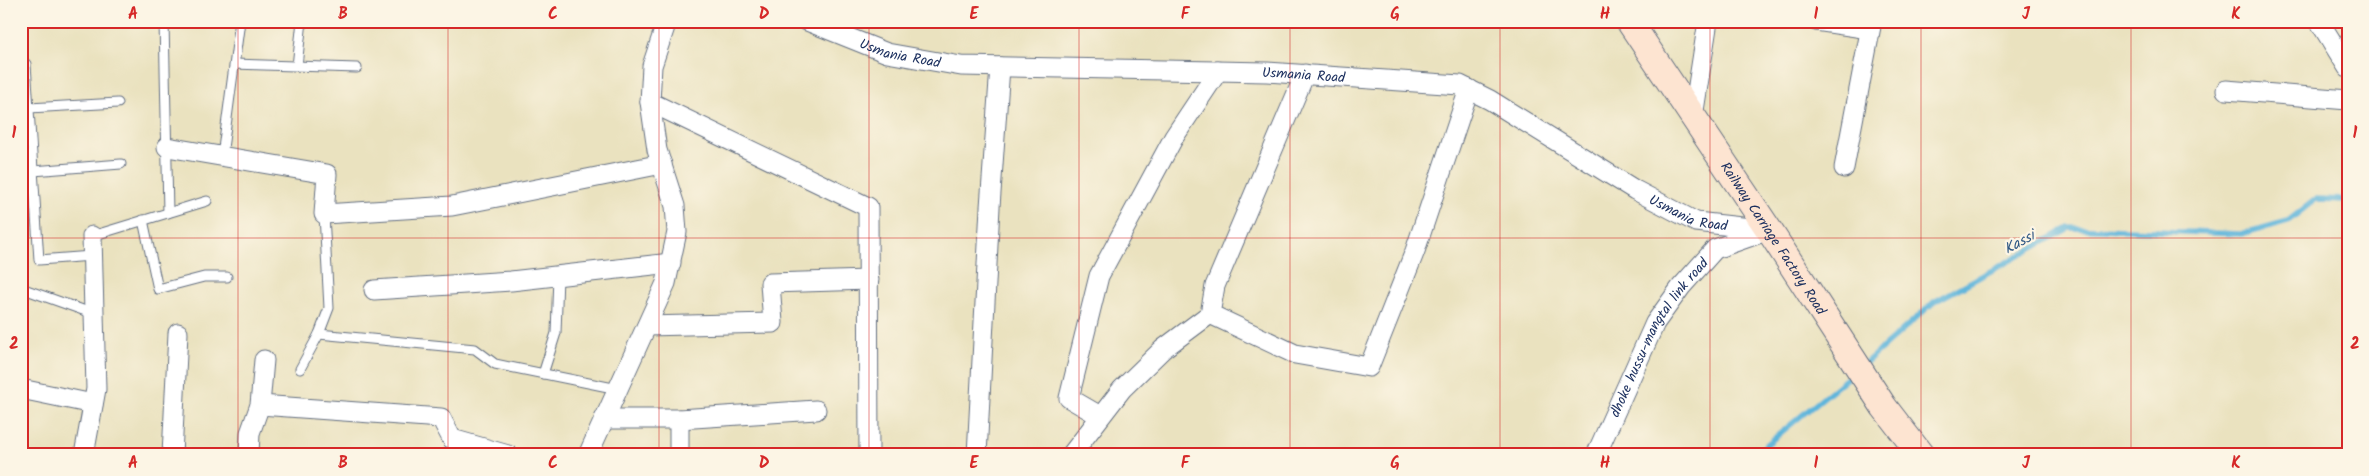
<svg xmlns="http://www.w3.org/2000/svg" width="2369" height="476" font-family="Kalam,sans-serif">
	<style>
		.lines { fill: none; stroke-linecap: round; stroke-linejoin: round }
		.stream { stroke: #5eb5db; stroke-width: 5.5 }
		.service-casing { stroke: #636e80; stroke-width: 11 }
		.minor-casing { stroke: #636e80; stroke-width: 21 }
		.secondary-casing { stroke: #636e80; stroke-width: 28 }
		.service { stroke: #fff; stroke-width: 9 }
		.minor { stroke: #fff; stroke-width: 19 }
		.secondary { stroke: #fde4d1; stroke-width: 26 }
		.grid { fill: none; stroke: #d62828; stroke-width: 1; stroke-opacity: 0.55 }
		.labels { text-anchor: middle; stroke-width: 4.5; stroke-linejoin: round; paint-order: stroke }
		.street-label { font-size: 14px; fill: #1b2f5e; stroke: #fcf5e5 }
		.water-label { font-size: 15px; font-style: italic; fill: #2f5784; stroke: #fcf5e5 }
		.neatline { fill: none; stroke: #d62828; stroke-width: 2 }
		.grid-label { font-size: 16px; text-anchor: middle; font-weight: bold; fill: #d62828 }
	</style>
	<rect width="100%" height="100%" fill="#fcf5e5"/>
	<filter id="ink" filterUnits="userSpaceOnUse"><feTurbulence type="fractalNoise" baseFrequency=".02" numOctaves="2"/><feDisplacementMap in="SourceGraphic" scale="10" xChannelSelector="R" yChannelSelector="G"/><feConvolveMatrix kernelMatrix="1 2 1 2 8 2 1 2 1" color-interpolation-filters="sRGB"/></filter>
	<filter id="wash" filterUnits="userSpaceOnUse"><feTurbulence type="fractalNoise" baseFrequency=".0096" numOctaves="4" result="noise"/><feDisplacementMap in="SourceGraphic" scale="20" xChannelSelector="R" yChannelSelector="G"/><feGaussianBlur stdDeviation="1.12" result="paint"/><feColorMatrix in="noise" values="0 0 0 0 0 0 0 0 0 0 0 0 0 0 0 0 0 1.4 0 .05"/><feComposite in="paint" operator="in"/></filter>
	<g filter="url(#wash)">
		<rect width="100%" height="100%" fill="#eae2bf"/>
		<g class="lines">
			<g class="stream">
				<polyline points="1864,364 1934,302 2069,228 2241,234 2288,221 2316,199 2348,200"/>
				<polyline points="1754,455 1853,373"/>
			</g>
		</g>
	</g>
	<g filter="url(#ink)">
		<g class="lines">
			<g class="service-casing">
				<g id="service">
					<polyline points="164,21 168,213"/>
					<polyline points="26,64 39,260 92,256"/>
					<polyline points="235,64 357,68"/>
					<polyline points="297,66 302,21"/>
					<polyline points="29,108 118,103"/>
					<polyline points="222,156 240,21"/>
					<polyline points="33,171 121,164"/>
					<polyline points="143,220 158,289 204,277 227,277"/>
					<polyline points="92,236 207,201"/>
					<polyline points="21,288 94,314"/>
					<polyline points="319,334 475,349 495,364 618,389"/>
					<polyline points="300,369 319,334 329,308 324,214"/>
					<polyline points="543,374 556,333 558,276"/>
				</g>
			</g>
			<g class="minor-casing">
				<g id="minor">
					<path id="s1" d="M807,21L887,53L961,66L1267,72L1460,85L1490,100L1635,190L1696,222L1769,230"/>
					<polyline points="1816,21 1870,29"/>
					<polyline points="2319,21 2348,68"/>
					<polyline points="1305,74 1215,286 1210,314 1295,354 1369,367 1415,251 1469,89"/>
					<polyline points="2226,90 2348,100"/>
					<polyline points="650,102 868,207 869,455"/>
					<polyline points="1693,117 1708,21"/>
					<polyline points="167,147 327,174 324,214 452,206 662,164"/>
					<polyline points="1844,168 1872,21"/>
					<polyline points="374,290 511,281 671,263"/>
					<polyline points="647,326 773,323 770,283 869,280"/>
					<polyline points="21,389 93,404"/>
					<polyline points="260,405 441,418 452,439 508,455"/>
					<polyline points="1100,416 1069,398 1099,276 1174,137 1218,71"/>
					<polyline points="604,419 679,419 816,410"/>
					<polyline points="679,419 679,455"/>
					<polyline points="84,455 96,389 92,236"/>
					<polyline points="172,455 178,333"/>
					<polyline points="249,455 250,433 260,405 264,360"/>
					<polyline points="588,455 666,283 677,232 675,206 657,150 650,102 652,66 667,21"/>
					<polyline points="977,455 990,207 1000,67"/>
					<polyline points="1071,455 1122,389 1163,349 1210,314"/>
					<path id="s2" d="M1596,455L1655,323L1681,287L1715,249L1763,232"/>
				</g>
			</g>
			<g class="secondary-casing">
				<g id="secondary">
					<path id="s3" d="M1629,21L1769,230L1884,407L1921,455"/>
				</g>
			</g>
			<use href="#service" class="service"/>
			<use href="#minor" class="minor"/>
			<use href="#secondary" class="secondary"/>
		</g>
	</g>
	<path class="grid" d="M238,21V455M448,21V455M659,21V455M869,21V455M1079,21V455M1290,21V455M1500,21V455M1710,21V455M1921,21V455M2131,21V455M21,238H2348"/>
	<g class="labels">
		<g class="street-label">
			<text dy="5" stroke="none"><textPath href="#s1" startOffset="99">Usmania Road</textPath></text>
			<text dy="5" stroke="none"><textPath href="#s1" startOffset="504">Usmania Road</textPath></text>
			<text dy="5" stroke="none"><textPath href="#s1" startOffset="924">Usmania Road</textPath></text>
			<text dy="5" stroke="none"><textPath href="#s3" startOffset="261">Railway Carriage Factory Road</textPath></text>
			<text dy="5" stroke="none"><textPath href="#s2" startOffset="134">dhoke hussu-mangtal link road</textPath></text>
		</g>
		<g class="water-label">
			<text transform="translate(2019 242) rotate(-29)" y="5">Kassi</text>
		</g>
	</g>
	<rect width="2369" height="476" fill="none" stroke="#fcf5e5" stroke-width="55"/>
	<rect x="28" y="28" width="2314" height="420" class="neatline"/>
	<g class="grid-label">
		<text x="133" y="19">A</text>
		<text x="343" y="19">B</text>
		<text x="553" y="19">C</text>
		<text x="764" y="19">D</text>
		<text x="974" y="19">E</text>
		<text x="1185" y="19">F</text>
		<text x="1395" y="19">G</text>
		<text x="1605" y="19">H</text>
		<text x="1816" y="19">I</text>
		<text x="2026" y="19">J</text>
		<text x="2236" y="19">K</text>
		<text x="14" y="138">1</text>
		<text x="2355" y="138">1</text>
		<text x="14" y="349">2</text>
		<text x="2355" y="349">2</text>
		<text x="133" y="468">A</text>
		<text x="343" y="468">B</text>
		<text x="553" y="468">C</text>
		<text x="764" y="468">D</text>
		<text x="974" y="468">E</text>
		<text x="1185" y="468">F</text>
		<text x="1395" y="468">G</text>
		<text x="1605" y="468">H</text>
		<text x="1816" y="468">I</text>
		<text x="2026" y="468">J</text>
		<text x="2236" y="468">K</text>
	</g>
</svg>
